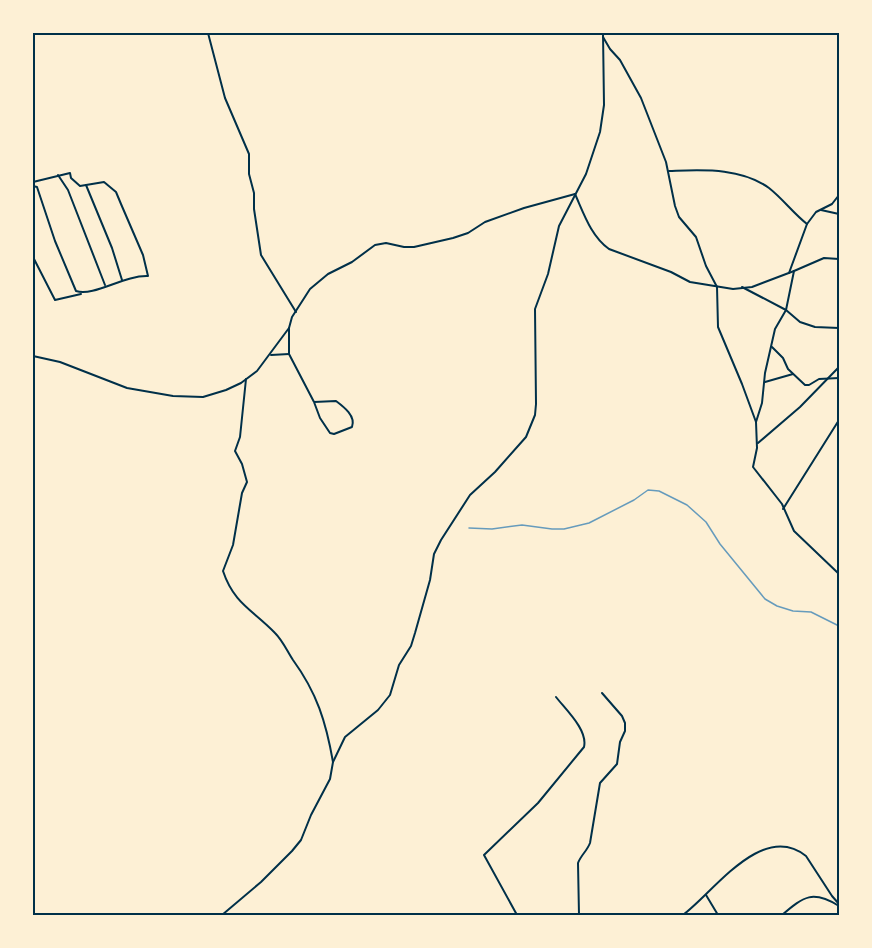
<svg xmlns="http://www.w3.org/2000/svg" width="872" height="948" font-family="'Fira Sans Condensed',sans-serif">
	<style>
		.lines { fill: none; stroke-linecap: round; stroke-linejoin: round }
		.stream { stroke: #669bbc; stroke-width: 1.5 }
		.minor { stroke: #003049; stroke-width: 2 }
		.neatline { fill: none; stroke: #003049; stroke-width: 2 }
	</style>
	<rect width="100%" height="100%" fill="#fdf0d5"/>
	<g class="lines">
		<polyline class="stream" points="469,528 492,529 522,525 552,529 564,529 589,523 634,500 648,490 659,491 687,505 706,522 720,544 765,599 777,606 793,611 811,612 839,626"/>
		<g class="minor">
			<polyline points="208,33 225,98 249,154 249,174 254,193 254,209 261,255 296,312"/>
			<polyline points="603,37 610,49 620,60 641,98 666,162 675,206 679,217 696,237 706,266 717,287 718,327 742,384 756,422 757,448 753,467 782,504 794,531 839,574"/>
			<path d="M669,171C702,170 740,167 769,188C783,199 793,213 807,224"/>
			<polyline points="58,175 68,190 105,285"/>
			<path d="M33,182L70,173L71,178L80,186L104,182L116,192L121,204L143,255L148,276C124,275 94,297 76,291L55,241L37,187L33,186"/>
			<polyline points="86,185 112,248 122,280"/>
			<path d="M575,194C584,214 591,236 609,249L671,272L690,282L733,289L752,287L794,271"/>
			<polyline points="821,210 839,214"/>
			<polyline points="33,257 55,300 81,294"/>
			<polyline points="789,273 807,224 816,212 832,204 839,195"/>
			<polyline points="742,287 786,310 800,322 815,327 839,328"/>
			<path d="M289,328V354L314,402L320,418L330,433L334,434L352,427C356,416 344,407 336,401L314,402"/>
			<polyline points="772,347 783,358 788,369 805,385 809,385 819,379 839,378"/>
			<polyline points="271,355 289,354"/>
			<polyline points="33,356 60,362 127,388 173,396 203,397 226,390 241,383 257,371 289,328 292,317 310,289 328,274 352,262 375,245 386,243 404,247 414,247 453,238 468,233 485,222 524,208 575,194"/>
			<path d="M246,379L240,437L235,451L242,464L247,482L242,493L233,545L223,571C234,604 253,610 275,633C283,641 287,651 293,660C317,693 326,722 333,762"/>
			<polyline points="765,382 793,374"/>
			<polyline points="756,422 762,403 765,373 775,329 786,310 794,271 824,258 839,259"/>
			<polyline points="758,443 800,407 839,367"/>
			<polyline points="783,509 839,420"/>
			<polyline points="706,895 718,915"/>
			<polyline points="222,915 261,882 292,851 301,840 311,815 330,779 333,762 345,737 378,710 390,695 399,665 411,646 415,633 430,580 434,554 441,540 470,495 495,472 526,437 535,415 536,404 535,309 548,274 559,226 586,174 600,132 604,105 603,33"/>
			<path d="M517,915L484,855L538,803L584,747C588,730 566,710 556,697"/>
			<path d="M579,915L578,863C581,855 587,851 590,843L600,783L617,764L620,742L625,731V723L622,716L602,693"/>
			<path d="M683,915C714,892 762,821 806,856L832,896L839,904"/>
			<path d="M782,915C804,896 813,890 839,906"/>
		</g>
	</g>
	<rect width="872" height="948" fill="none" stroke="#fdf0d5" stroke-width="69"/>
	<rect x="34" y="34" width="804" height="880" class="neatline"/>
</svg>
